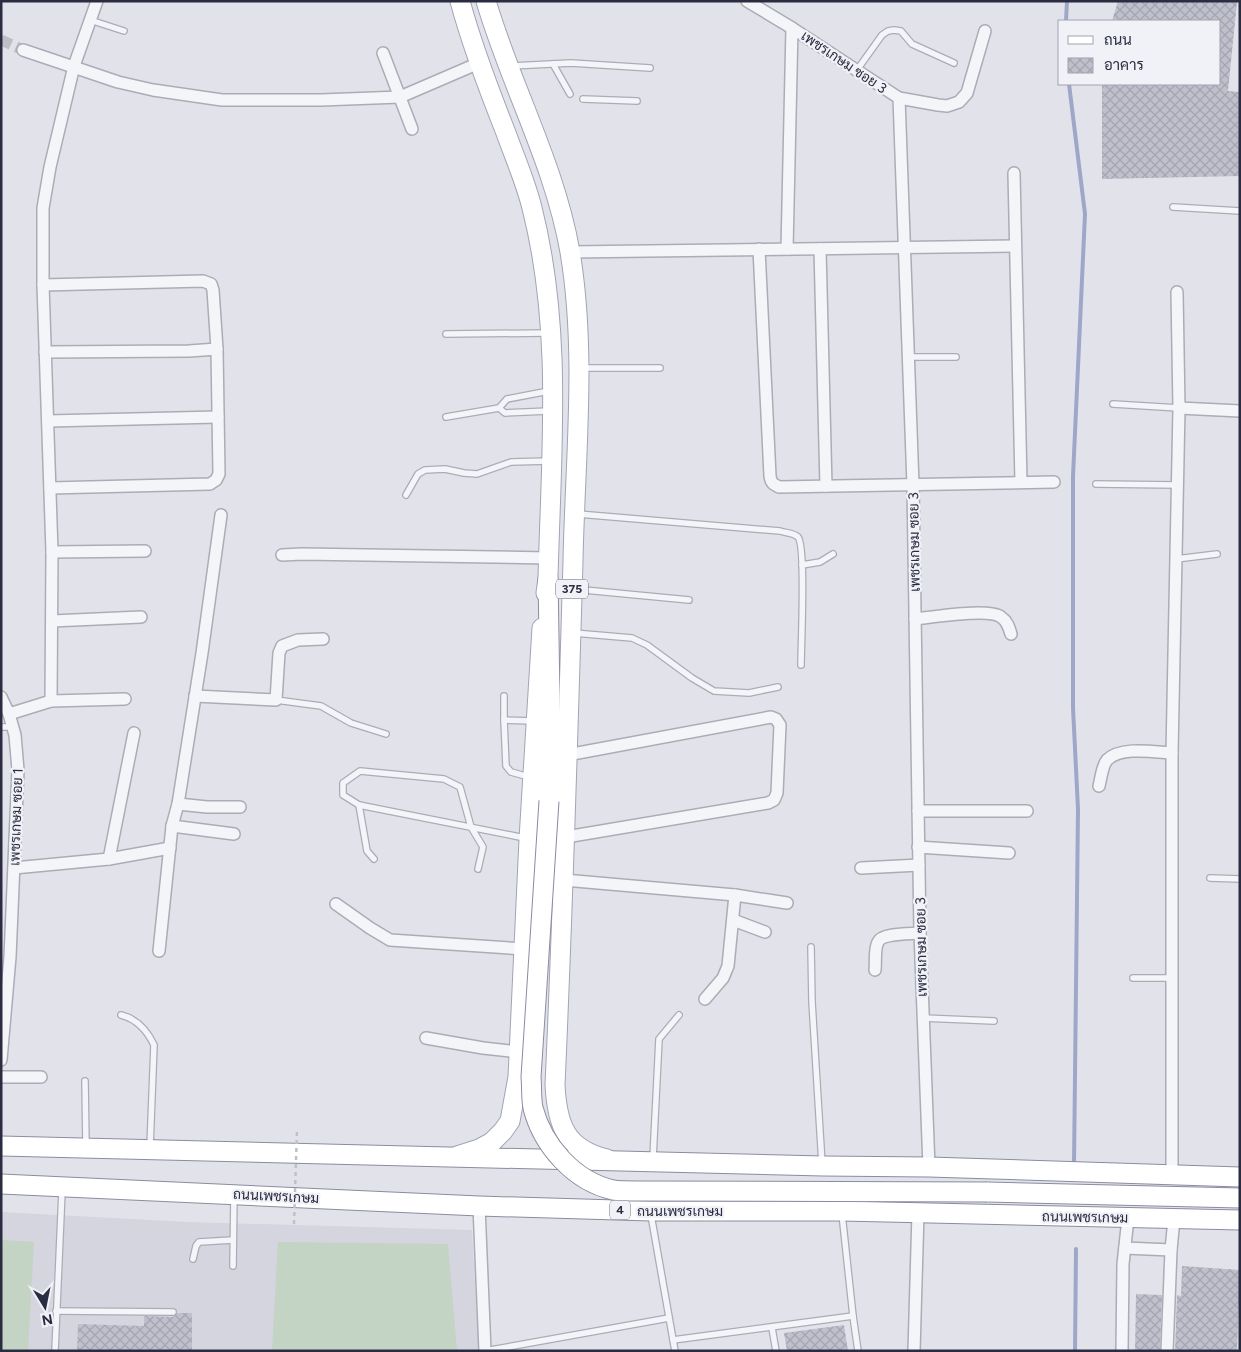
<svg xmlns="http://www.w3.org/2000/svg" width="1241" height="1352" font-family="Figtree,Sarabun,sans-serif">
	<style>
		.built { fill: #d4d5df }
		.grass { fill: #c3d3c4 }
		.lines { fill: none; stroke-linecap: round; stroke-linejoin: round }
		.stream { stroke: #9ea7c8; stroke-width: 4 }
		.building { fill: url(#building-cross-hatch) }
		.minor-tunnel { stroke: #bdbec8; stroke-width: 11; stroke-dasharray: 11 5.5; stroke-linecap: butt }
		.service-casing { stroke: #abacb7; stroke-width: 8 }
		.minor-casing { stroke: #abacb7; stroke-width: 14 }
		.primary-casing { stroke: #a1a4b5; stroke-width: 21 }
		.trunk-casing { stroke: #8a8ca0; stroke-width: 21 }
		.service { stroke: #f4f5f8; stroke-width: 5.5 }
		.minor { stroke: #f4f5f8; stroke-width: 11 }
		.primary { stroke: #fff; stroke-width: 19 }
		.trunk { stroke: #fff; stroke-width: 19 }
		.trunk-bridge-casing { stroke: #8a8ca0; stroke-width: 21; stroke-linecap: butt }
		.path-bridge { stroke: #bfc1c8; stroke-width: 2.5; stroke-dasharray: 4 4; stroke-linecap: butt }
		.trunk-bridge { stroke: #fff; stroke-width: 19 }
		.labels { text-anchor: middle; stroke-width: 4.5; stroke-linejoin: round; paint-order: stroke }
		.shield { fill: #f1f2f7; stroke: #666778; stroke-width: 1 }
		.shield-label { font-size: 12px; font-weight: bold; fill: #2a2c41 }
		.street-label { font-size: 14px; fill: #2a2c41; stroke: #f1f2f7 }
	</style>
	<defs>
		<pattern id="building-cross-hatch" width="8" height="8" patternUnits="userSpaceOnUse" patternTransform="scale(1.25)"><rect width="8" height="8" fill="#bfc0cc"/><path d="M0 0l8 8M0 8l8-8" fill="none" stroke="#a4a5b0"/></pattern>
	</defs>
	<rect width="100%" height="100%" fill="#e2e3ea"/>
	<polygon class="built" points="1,1212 188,1222 472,1230 479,1351 1,1351"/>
	<g class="grass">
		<polygon points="1,1240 34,1242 28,1351 1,1351"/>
		<polygon points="278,1242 448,1244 457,1351 272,1351"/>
	</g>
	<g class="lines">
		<g class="stream">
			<polyline points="1066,21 1067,1"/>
			<polyline points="1069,84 1085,214 1073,476 1073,708 1078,809 1074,1164"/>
			<polyline points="1075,1351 1076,1249"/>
		</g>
	</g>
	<g class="building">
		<polygon points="1118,1 1237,2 1228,91 1240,92 1240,176 1102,179 1102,84 1220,84 1220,21 1112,21"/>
		<polygon points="1182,1266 1240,1270 1237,1351 1175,1351 1177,1295 1181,1296"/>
		<polygon points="1136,1294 1162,1295 1160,1351 1135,1351"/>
		<polygon points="178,1313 192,1313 192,1351 77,1351 78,1324 144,1326 144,1316 173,1317"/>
		<polygon points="844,1325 848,1351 787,1351 784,1333"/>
	</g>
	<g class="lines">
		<polyline class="minor-tunnel" points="1,40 23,50"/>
		<g class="service-casing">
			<g id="service">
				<polyline points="90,20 124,31"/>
				<polyline points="553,64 570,94"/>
				<polyline points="511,66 571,63 650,68"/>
				<polyline points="857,70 882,35 888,31 894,30 901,31 912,44 954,63"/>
				<polyline points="583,99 637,101"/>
				<polyline points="1173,207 1240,211"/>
				<polyline points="446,334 547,333"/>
				<polyline points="908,357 956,357"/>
				<polyline points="582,368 660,368"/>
				<polyline points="1113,404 1179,408"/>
				<polyline points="499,408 505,413 549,411"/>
				<polyline points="446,417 499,408 507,399 549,391"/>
				<polyline points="1096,484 1178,485"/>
				<polyline points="406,495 418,474 425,470 445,469 464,473 477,474 511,462 549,461"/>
				<path d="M578,514L780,531C786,533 794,533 798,537C806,546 801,647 801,665"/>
				<polyline points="1176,559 1217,554"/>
				<polyline points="802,565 820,562 833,554"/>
				<polyline points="574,589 689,600"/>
				<polyline points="574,633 632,638 647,645 692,678 714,691 749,693 778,687"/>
				<polyline points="504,696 504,720 534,721"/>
				<polyline points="276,700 321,706 351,723 386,734"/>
				<polyline points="504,720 506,766 511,772 529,777"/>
				<polyline points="1,727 13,727"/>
				<polyline points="359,805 367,851 374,859"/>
				<polyline points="478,869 483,847 471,827 460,787 444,779 360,771 343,783 343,795 359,805 525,838"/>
				<polyline points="1210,878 1240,879"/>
				<polyline points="811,947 812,1002 822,1164"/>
				<polyline points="1133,978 1172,978"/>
				<path d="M121,1015C137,1019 147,1030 154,1045L150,1147"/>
				<polyline points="923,1018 994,1021"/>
				<polyline points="85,1081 86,1146"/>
				<polyline points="653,1158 659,1039 679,1015"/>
				<polyline points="842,1214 853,1316 858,1351"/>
				<polyline points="651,1215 675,1351"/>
				<polyline points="193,1259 196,1246 199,1242 233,1240"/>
				<polyline points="233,1266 234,1196"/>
				<polyline points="56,1311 173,1312"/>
				<polyline points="772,1328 776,1351"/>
				<polyline points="673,1340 853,1316"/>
				<polyline points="55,1351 62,1191"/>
				<polyline points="485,1351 669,1318"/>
			</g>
		</g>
		<g class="minor-casing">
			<g id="minor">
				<polyline points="747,1 792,28 899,98 913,485 920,933 929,1167"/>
				<polyline points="23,50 118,82 153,90 222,100 321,100 400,97 479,63"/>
				<polyline points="383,53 412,129"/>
				<polyline points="899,98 938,105 947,106 959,102 967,93 985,31"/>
				<polyline points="1014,173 1021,482"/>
				<path d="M759,249L770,476C771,483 773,484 779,487L1054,482"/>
				<polyline points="787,249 792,28"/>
				<polyline points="820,249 826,486"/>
				<polyline points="570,252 1015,246"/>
				<polyline points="43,285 203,281 211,284 213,290 217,349"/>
				<polyline points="45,352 189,351 217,349 219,474 216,480 210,484 50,488"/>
				<polyline points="1179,408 1240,411"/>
				<polyline points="48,421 218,417"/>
				<polyline points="52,552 145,551"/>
				<polyline points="282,555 302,554 549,558"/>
				<path d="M915,619C932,617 989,608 1001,617C1007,621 1009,627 1011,634"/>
				<polyline points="52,621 141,617"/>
				<polyline points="195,696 276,700 279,653 282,646 298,640 323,639"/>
				<polyline points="1,697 9,714 15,735 18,770 10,957 1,1060"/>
				<polyline points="51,701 52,552 43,285 43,208 50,167 74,66 97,1"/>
				<polyline points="9,714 51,701 125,699"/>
				<path d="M1099,786C1101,779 1102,766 1107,760C1121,746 1154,752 1172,753"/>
				<polyline points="178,804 207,807 240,807"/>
				<polyline points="918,811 1027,811"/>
				<polyline points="172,826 234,834"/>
				<polyline points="566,837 768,803 774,800 777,793 780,725 776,719 771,717 567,755"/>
				<polyline points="918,847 1009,853"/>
				<polyline points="109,859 134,733"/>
				<polyline points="14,868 109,859 170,848"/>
				<polyline points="861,868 919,865"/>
				<polyline points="564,880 735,895 787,903"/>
				<polyline points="336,904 370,928 390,940 524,949"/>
				<polyline points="733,920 765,932"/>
				<polyline points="159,951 172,826 178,804 202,653 221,515"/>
				<path d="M875,970C876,962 874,949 878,942C882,933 910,934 920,933"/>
				<polyline points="705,999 723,978 728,966 735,895"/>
				<polyline points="426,1038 483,1048 519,1052"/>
				<polyline points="1,1077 41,1077"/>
				<polyline points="1172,1176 1172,753 1179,408 1177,292"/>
				<polyline points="479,1206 485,1351"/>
				<polyline points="1125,1248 1171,1250"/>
				<polyline points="914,1351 918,1213"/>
				<polyline points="1122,1351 1123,1264 1128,1218"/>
				<polyline points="1167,1351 1171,1250 1174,1219"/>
			</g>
		</g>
		<g class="primary-casing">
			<g id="primary">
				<path d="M460,1C472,46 489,90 506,133C515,158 526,183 532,208C563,330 551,454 548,578L546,593"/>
				<path d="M486,1C511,86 555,165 570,252C587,354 575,458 573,561C568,735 563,910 555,1085C557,1124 565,1149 607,1159"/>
				<polyline points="457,1156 479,1149 492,1142 503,1131 510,1121 518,1077 529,839 542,628"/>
			</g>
		</g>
		<g class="trunk-casing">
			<g id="trunk">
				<polyline points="548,578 550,696 549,801"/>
				<polyline points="1,1146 823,1166 929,1167 1240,1177"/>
				<polyline points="1,1184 479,1206 650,1211 842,1211 1240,1220"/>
				<polyline points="987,1192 1240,1198"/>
			</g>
		</g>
		<use href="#service" class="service"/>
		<use href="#minor" class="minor"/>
		<use href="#primary" class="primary"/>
		<use href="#trunk" class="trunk"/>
		<g class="trunk-bridge-casing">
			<path id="trunk-bridge" d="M549,801L531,1077C532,1087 531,1098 533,1108C543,1146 574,1181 613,1190C620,1191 628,1191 636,1191L987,1192"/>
		</g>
		<polyline class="path-bridge" points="294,1224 297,1129"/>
		<use href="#trunk-bridge" class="trunk-bridge"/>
	</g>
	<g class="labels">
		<g class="shield">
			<rect x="556" y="579.5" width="32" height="19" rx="4"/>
			<rect x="610" y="1200.5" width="20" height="19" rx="4"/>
		</g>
		<g class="shield-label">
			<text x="572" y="593">375</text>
			<text x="620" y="1214">4</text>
		</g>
		<g class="street-label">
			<text transform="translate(844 62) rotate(34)" y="5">เพชรเกษม ซอย 3</text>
			<text transform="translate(914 542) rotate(-91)" y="5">เพชรเกษม ซอย 3</text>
			<text transform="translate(16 817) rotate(-88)" y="5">เพชรเกษม ซอย 1</text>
			<text transform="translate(921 947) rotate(-91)" y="5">เพชรเกษม ซอย 3</text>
			<text transform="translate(276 1196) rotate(3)" y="5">ถนนเพชรเกษม</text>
			<text x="680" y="1216">ถนนเพชรเกษม</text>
			<text transform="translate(1085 1217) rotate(1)" y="5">ถนนเพชรเกษม</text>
		</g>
	</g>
	<rect width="1241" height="1352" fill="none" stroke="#2a2c41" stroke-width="5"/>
	<rect x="1058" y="20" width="162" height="65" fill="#f1f2f7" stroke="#a1a3ae"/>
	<rect x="1068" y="36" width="25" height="8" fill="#ffffff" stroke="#a1a3ae"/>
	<text x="1104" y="45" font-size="15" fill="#2a2c41">ถนน</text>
	<rect x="1068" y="58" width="25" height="15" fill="url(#building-cross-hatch)" stroke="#a1a3ae"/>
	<text x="1104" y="70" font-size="15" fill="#2a2c41">อาคาร</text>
	<g transform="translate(45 1307) rotate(170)" stroke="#f1f2f7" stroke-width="4" paint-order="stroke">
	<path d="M0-4L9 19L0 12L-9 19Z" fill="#2a2c41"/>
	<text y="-8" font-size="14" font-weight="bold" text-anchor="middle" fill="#2a2c41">N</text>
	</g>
</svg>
